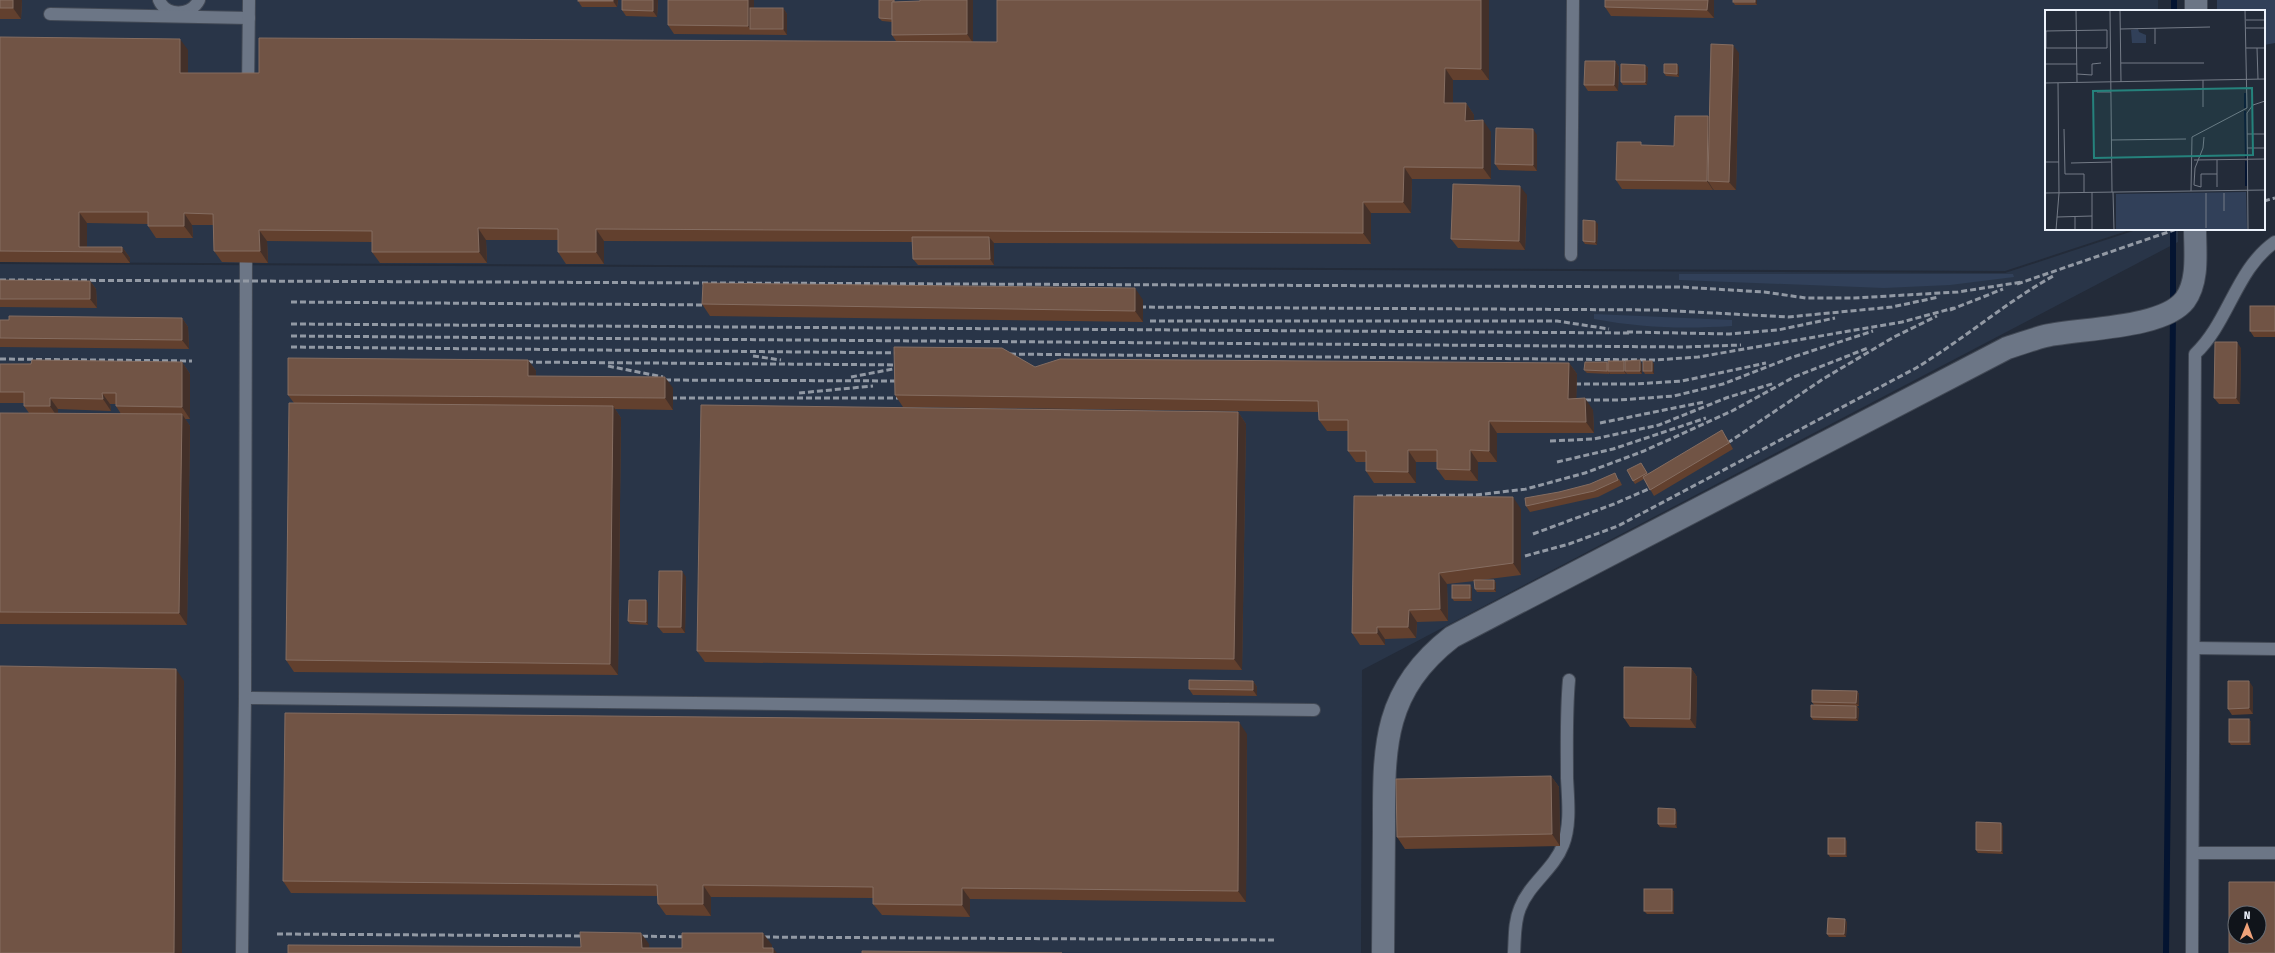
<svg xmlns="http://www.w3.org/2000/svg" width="2275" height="953" font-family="'Fira Sans Condensed',sans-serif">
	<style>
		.built { fill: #293548 }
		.green { fill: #314059 }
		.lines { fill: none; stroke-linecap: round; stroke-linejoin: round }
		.stream { stroke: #041431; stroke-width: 6 }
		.service-casing { stroke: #424955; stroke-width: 14 }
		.tertiary-casing { stroke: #424955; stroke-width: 24 }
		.service { stroke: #6c7686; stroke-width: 12 }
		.tertiary { stroke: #6c7686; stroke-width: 22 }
		.rail { stroke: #9299a4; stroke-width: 3; stroke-dasharray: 6 3; stroke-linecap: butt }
		.wall { fill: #62402e; fill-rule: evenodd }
		.shaded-wall { fill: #433029 }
		.building { fill: #715445; stroke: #856d61; fill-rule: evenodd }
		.inset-river { fill: none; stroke: #041431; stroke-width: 2 }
		.inset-road { fill: none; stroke: #747b87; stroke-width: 1 }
		.view { fill: #25827c; fill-opacity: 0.15; stroke: #25827c; stroke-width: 2 }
		.inset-edge { fill: none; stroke: #edf3fc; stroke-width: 2 }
	</style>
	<rect width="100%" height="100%" fill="#232b39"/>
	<g class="built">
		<polygon points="0,0 2158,0 2158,11 2046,11 2046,229 2133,229 2005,271 0,262"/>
		<polygon points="2139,229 2178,229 2178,242 1362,670 1361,953 0,953 0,264 2005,273"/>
	</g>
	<g class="green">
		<polygon points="2217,0 2275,0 2275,43 2264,45 2264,11 2217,11"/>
		<polygon points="1679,274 2013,274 2014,277 1950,285 1884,288 1679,280"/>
		<path d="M1594,314L1732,320V326C1684,329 1642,328 1594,319Z"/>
	</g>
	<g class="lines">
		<g class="stream">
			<polyline points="2174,11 2174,0"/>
			<polyline points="2173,303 2173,229"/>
			<polyline points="2166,953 2173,315"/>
		</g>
		<g class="service-casing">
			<g id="service">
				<path d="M159,0C166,17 191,16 199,0"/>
				<polyline points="50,14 249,18"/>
				<polyline points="248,90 249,0"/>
				<polyline points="1571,255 1573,0"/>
				<polyline points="2194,648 2275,649"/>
				<polyline points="245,698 1314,710"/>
				<polyline points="2193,853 2275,853"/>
				<polyline points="242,953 245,698 246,246"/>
				<path d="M1514,953C1515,938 1514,922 1520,908C1529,884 1554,869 1563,845C1571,825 1568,799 1567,778C1567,745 1566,713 1569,680"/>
				<path d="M2192,953L2195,354C2229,322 2236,269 2275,242"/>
			</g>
		</g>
		<g class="tertiary-casing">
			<g id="tertiary">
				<polyline points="2196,11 2196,0"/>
				<path d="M1383,953C1383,912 1384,872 1384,831C1384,750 1381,692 1452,637L2007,348C2020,344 2033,339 2045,336C2080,328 2163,329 2185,300C2199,281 2195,251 2195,229"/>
			</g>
		</g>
		<use href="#service" class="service"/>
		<use href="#tertiary" class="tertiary"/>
		<g class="rail">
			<polyline points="2264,201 2275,198"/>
			<polyline points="0,280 1681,287 1764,292 1806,298 1854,298 1958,292 2022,282"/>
			<polyline points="2017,284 2177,229"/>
			<polyline points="291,302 713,305"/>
			<polyline points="1131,307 1658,310 1788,317 1892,307 1939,297"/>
			<polyline points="1950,310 2003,289"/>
			<polyline points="1150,321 1557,321 1609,329"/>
			<polyline points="291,324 1631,333"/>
			<polyline points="1627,332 1730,334 1778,330 1835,318"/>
			<polyline points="291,336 1684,347 1741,345"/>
			<polyline points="291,347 905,353"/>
			<polyline points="1001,354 1655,360 1698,357 1902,322 1954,308"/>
			<polyline points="753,356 781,360"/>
			<polyline points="0,359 192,361"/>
			<polyline points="518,362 906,365"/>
			<polyline points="608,366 663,377"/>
			<polyline points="851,377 893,369"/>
			<polyline points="656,380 906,381"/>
			<polyline points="1566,384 1635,384 1682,381 1766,363"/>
			<polyline points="799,393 873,386"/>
			<polyline points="662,398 908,398"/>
			<polyline points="1576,400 1619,400 1674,396 1723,384 1790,358 1873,331"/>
			<polyline points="1600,423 1704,402"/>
			<polyline points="1550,441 1594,439 1659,425 1726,398 1775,383"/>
			<polyline points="1720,448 1823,379 1894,337 1937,316"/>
			<polyline points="1557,462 1613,449 1706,418"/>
			<polyline points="1377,496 1476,495 1526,489 1585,473 1644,451 1732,411 1794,377 1868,348"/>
			<polyline points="1533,534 1614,504 1660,484"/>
			<path d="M1525,556L1569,544L1618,526L1916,368C1964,339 2006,302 2055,275"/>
			<polyline points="277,934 591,936"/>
			<polyline points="633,936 693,937"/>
			<polyline points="755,937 1275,940"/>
		</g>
	</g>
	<g class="wall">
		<polygon points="0,0 22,0 21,19 0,19"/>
		<polygon points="618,0 617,7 582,7 578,1"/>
		<polygon points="622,0 658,0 657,17 626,16 622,10"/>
		<polygon points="754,0 754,8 783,8 787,14 787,35 674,34 668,25"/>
		<polygon points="894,0 895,2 973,0 973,42 997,42 997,0 1489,0 1489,80 1453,80 1453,103 1466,103 1474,115 1474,120 1491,132 1491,179 1412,179 1411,213 1371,213 1371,244 994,243 994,265 918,265 913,259 913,242 604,241 604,264 566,264 558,252 558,240 486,240 487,263 380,263 372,252 372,242 267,241 268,263 222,262 214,251 213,225 192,225 193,238 156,238 148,226 148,224 87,223 87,247 122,247 130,258 130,263 0,262 0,37 188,50 188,73 259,73 896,41 892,35 892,22 882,21 879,18"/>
		<polygon points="1605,0 1714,0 1714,18 1611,16 1605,7"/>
		<polygon points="1733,0 1757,0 1757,5 1735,5 1733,2"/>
		<polygon points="1739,53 1736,190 1714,190 1713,189 1713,190 1622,189 1616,180 1644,145 1674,146 1708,116 1709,118"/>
		<polygon points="1615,61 1619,67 1618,91 1588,91 1584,85"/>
		<polygon points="1645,65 1648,68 1647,85 1623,85 1621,82"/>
		<polygon points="1679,67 1679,77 1666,76 1664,73"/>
		<polygon points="1537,135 1537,171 1499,170 1495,164"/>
		<polygon points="1527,195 1525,250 1458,248 1451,239"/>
		<polygon points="1598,224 1597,245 1585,244 1583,241"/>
		<polygon points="0,280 90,281 96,289 97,308 0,307"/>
		<polygon points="1143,300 1143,322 710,316 702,304"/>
		<polygon points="2275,306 2275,337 2254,337 2250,331"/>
		<polygon points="182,318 188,327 189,349 0,347 0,320"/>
		<polygon points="2241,348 2240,404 2219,404 2214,398"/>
		<polygon points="528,360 536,371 536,376 673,388 673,410 615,409 621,418 618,675 294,672 286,660 294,403 288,395"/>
		<polygon points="1640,360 1642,374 1627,374 1626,373 1626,374 1610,374 1609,373 1609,374 1587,373 1584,370 1608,363 1624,361 1625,362"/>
		<polygon points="1652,361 1654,364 1654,374 1645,374 1643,371"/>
		<path d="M182,362L190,374V419H185L190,426L187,625L0,624V413H29L24,406V403H0V364ZM110,404H116V406L121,414L58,413V409L111,411Z"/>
		<polygon points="1569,363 1577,374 1576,399 1593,410 1594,433 1497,433 1497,462 1478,462 1478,481 1445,480 1437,469 1437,462 1416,462 1416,483 1374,483 1366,471 1366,462 1356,462 1348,451 1348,431 1327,431 1319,420 1319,412 903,407 895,395 1035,367"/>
		<polygon points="1238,412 1246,424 1242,670 705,662 697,651"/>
		<polygon points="1726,436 1733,449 1654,496 1644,479 1635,484 1633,481 1641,463 1648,474"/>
		<polygon points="1619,479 1622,485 1598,497 1530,512 1526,506 1559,492"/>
		<polygon points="1521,509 1521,575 1481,580 1494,580 1496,583 1496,592 1477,592 1475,589 1475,581 1447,584 1448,621 1417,622 1416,638 1385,639 1385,645 1360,645 1352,633"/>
		<polygon points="686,577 685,633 663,633 658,627"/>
		<polygon points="1470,585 1472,588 1472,601 1454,601 1452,598"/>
		<polygon points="648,603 648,625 630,624 628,621"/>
		<polygon points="1691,668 1697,677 1696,728 1630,727 1624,718"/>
		<polygon points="1253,681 1257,687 1257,696 1193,695 1189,689"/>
		<polygon points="2253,687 2253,714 2232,715 2228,709"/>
		<polygon points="1857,691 1859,694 1859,706 1857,706 1859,709 1858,721 1813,720 1811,717 1814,705 1812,702"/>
		<polygon points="2249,719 2251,722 2251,745 2231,745 2229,742"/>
		<polygon points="1247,734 1246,902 970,899 970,917 882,915 873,904 873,898 711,897 711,916 666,915 658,904 657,896 291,893 283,881"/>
		<polygon points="1551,776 1559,787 1560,846 1405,849 1397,837"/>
		<polygon points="1677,812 1677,828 1660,827 1658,824"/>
		<polygon points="2003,826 2003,854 1978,853 1976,850"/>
		<polygon points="1847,841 1847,857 1830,857 1828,854"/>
		<polygon points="1672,889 1674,892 1674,914 1647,914 1644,911"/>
		<polygon points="1847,922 1846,937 1829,937 1827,934"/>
	</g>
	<g class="shaded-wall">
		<polygon points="13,0 22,0 21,19 13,8"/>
		<polygon points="613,0 618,0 617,7 613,1"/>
		<polygon points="653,0 658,0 657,17 653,11"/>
		<polygon points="748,0 754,0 754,29 750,29 748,26"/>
		<polygon points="967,0 973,0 973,43 967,34"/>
		<polygon points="1481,0 1489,0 1489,80 1481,69"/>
		<polygon points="1708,0 1714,0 1714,18 1707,10"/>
		<polygon points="1755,0 1757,0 1757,5 1755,2"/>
		<polygon points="783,8 787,14 787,35 783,29"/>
		<polygon points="180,39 188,50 188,84 180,73"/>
		<polygon points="1733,45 1739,53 1736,190 1729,182"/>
		<polygon points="1615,61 1619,67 1618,91 1614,85"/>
		<polygon points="1677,64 1679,67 1679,77 1677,74"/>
		<polygon points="1645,65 1648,68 1647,85 1645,82"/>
		<polygon points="1445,68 1453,80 1453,114 1444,103"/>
		<polygon points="1466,103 1474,115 1474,132 1465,121"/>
		<polygon points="1708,116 1715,125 1708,181 1713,189 1713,190 1707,181"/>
		<polygon points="1483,120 1491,132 1491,179 1483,168"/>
		<polygon points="1533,129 1537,135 1537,171 1533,165"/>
		<polygon points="1404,167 1412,179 1411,213 1403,202"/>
		<polygon points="1520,186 1527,195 1525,250 1519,241"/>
		<polygon points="1363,202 1371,213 1371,244 1363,233"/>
		<polygon points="79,212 87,223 87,251 79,247"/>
		<polygon points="184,213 192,225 193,238 184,226"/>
		<polygon points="1595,221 1598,224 1597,245 1595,242"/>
		<polygon points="478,228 486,240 487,263 479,252"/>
		<polygon points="596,229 604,241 604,264 596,252"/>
		<polygon points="259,230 267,241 268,263 260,251"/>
		<polygon points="989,237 994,243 994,265 990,259"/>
		<polygon points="122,247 130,258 130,263 122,252"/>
		<polygon points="90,281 96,289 97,308 90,299"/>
		<polygon points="1135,288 1143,300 1143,322 1135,311"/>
		<polygon points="182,318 188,327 189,349 182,340"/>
		<polygon points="2237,342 2241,348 2240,404 2236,398"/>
		<polygon points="528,360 536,371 536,388 528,376"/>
		<polygon points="1640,360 1642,364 1642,374 1640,371"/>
		<polygon points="1624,361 1626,364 1625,371 1626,373 1626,374 1624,371"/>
		<polygon points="1652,361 1654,364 1654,374 1652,371"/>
		<polygon points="182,362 190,374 190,419 182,407"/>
		<polygon points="1569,363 1577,374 1576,410 1568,399"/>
		<polygon points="665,377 673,388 673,410 665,398"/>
		<polygon points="102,393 110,404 111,411 103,399"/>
		<polygon points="50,398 58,409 58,418 50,406"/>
		<polygon points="1585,398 1593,410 1594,433 1586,422"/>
		<polygon points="613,406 621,418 618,675 610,664"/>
		<polygon points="1238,412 1246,424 1242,670 1234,659"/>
		<polygon points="182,414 190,426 187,625 179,613"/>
		<polygon points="1489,421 1497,433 1497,462 1489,451"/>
		<polygon points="1408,450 1416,462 1416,483 1408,472"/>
		<polygon points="1470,450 1478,462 1478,481 1470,470"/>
		<polygon points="1513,497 1521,509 1521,575 1513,563"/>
		<polygon points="682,571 686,577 685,633 681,627"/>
		<polygon points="1439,573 1447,584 1448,621 1440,609"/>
		<polygon points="1494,580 1496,583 1496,592 1494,589"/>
		<polygon points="1470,585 1472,588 1472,601 1470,598"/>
		<polygon points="646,600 648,603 648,625 646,622"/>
		<polygon points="1409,610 1417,622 1416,638 1408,627"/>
		<polygon points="1377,627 1385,639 1385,645 1377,633"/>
		<polygon points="1691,668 1697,677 1696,728 1690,719"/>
		<polygon points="176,669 184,681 182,953 174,953"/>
		<polygon points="1253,681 1257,687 1257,696 1253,690"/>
		<polygon points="2249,681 2253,687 2253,714 2249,708"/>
		<polygon points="1857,691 1859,694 1859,706 1856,703"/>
		<polygon points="1856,706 1859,709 1858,721 1856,718"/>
		<polygon points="2249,719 2251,722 2251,745 2249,742"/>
		<polygon points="1239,722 1247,734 1246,902 1238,891"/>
		<polygon points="1551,776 1559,787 1560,846 1552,834"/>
		<polygon points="1675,809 1677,812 1677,828 1675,824"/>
		<polygon points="2001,823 2003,826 2003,854 2001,851"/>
		<polygon points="1845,838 1847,841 1847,857 1845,854"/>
		<polygon points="703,885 711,897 711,916 703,904"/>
		<polygon points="962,888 970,899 970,917 962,905"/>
		<polygon points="1672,889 1674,892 1674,914 1672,911"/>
		<polygon points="1845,919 1847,922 1846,937 1844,934"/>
		<polygon points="641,933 649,944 650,953 642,948"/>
		<polygon points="763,933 772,945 772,953 763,948"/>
		<polygon points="773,948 777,953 773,953"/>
	</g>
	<g class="building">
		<rect x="0" y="0" width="13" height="8"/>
		<rect x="578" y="0" width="35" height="1"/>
		<polygon points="622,0 653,0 653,11 622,10"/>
		<polygon points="668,0 748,0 748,26 668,25"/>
		<polygon points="879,0 894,0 894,2 892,2 892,19 879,18"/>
		<polygon points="920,0 967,0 967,34 892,35 892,2 920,1"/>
		<polygon points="997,0 1481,0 1481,69 1445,68 1444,103 1466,103 1465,121 1483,120 1483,168 1404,167 1403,202 1363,202 1363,233 596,229 596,252 558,252 558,229 478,228 479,252 372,252 372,231 259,230 260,251 214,251 213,214 184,213 184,226 148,226 148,212 79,212 79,247 122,247 122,252 0,251 0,37 180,39 180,73 259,73 259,38 997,42"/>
		<polygon points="1605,0 1708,0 1707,10 1605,7"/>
		<rect x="1733" y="0" width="22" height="2"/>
		<rect x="750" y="8" width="33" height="21"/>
		<polygon points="1711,44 1733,45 1729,182 1708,181"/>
		<polygon points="1585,61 1615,61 1614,85 1584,85"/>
		<polygon points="1621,64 1645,65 1645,82 1621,82"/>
		<polygon points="1664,64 1677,64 1677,74 1664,73"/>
		<polygon points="1675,116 1708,116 1707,181 1616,180 1617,142 1641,142 1641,145 1674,146"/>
		<polygon points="1496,128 1533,129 1533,165 1495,164"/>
		<polygon points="1453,184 1520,186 1519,241 1451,239"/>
		<polygon points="1583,220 1595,221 1595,242 1583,241"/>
		<polygon points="912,237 989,237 990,259 913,259"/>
		<polygon points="0,280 90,281 90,299 0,299"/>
		<polygon points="703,283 1135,288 1135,311 702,304"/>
		<rect x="2250" y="306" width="25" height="25"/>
		<polygon points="9,316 182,318 182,340 0,338 0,320 9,320"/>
		<polygon points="2215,342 2237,342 2236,398 2214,398"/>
		<polygon points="894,347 1002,348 1035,367 1060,359 1569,363 1568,399 1585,398 1586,422 1489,421 1489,451 1470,450 1470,470 1437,469 1437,450 1408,450 1408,472 1366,471 1366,451 1348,451 1348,420 1319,420 1318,401 895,395"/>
		<polygon points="288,358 528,360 528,376 665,377 665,398 288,395"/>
		<polygon points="32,360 182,362 182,407 116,406 116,393 102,393 103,399 50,398 50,406 24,406 24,392 0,392 0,364 31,364"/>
		<polygon points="1640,360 1640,371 1625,371 1625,361"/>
		<rect x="1608" y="361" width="16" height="10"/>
		<rect x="1643" y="361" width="9" height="10"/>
		<polygon points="1585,362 1607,362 1607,371 1584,370"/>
		<polygon points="289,403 613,406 610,664 286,660"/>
		<polygon points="701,405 1238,412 1234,659 697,651"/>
		<polygon points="0,413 182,414 179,613 0,612"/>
		<polygon points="1722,430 1729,443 1650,490 1643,477"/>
		<polygon points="1641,463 1647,473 1633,481 1627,470"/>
		<polygon points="1615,473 1618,480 1594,491 1526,506 1525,498 1559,492 1590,484"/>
		<polygon points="1354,496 1513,497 1513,563 1439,573 1440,609 1409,610 1408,627 1377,627 1377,633 1352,633"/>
		<polygon points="659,571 682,571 681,627 658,627"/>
		<polygon points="1474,580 1494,580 1494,589 1475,589"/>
		<rect x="1452" y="585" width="18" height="13"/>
		<polygon points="629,600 646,600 646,622 628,621"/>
		<polygon points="0,666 176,669 174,953 0,953"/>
		<polygon points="1624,667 1691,668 1690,719 1624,718"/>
		<polygon points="1189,680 1253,681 1253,690 1189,689"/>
		<polygon points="2228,681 2249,681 2249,708 2228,709"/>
		<polygon points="1812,690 1857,691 1856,703 1812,702"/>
		<polygon points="1811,705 1856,706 1856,718 1811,717"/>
		<polygon points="285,713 1239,722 1238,891 962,888 962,905 873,904 873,887 703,885 703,904 658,904 657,885 283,881"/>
		<rect x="2229" y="719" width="20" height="23"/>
		<polygon points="1551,776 1552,834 1397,837 1396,779"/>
		<polygon points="1658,808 1675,809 1675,824 1658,824"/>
		<polygon points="1976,822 2001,823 2001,851 1976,850"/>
		<rect x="1828" y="838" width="17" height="16"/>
		<path d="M2229,882H2275V953H2229ZM2235,913H2259V937H2235Z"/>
		<rect x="1644" y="889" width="28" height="22"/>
		<polygon points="1828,918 1845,919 1844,934 1827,934"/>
		<polygon points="580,932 641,933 642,948 682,948 682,933 763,933 763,948 773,948 773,953 288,953 288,945 581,947"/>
		<polygon points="862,951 1062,953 862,953"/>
	</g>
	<g transform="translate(2045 10)">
		<rect width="220" height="220" fill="#232b39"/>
		<path d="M93,19L94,22L101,25V33H87L86,20ZM201,182L202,220H71V184Z" fill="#314059"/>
		<path class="inset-river" d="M200,83V98M200,101L201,148M201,151V176"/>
		<path class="inset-road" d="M31,0L32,72M65,0L67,182M75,0L76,72M201,10H220M110,18V34M201,18H220M75,19L165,17M62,20V38H1V21ZM201,38H220M212,38L213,69M76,53H159M0,54H32M32,64L47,65V54L56,53M158,70V97M0,73L220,69M52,82H66M19,119L20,164H39V182M202,124H220M159,127L158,138L150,158L149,175L156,177V164H172M66,130L141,129M202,138H220M149,150L220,149M172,150V177M0,152H14M26,153L66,152M146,181L147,127L202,98L200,0M47,182V220M68,182L69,220M0,183L220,180M161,183V218M179,183V201M12,207L47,206M11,220L14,183L13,73M30,220V206M203,220L202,103L208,95L220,91"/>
		<path class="view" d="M207,78L208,145L49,148L48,81Z"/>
		<rect width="220" height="220" class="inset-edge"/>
	</g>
	<g transform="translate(2247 925) rotate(1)"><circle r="19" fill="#10141a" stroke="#686d74"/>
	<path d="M0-3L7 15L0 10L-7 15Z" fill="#f0a279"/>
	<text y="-6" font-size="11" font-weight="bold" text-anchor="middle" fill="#edf3fc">N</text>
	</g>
</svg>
